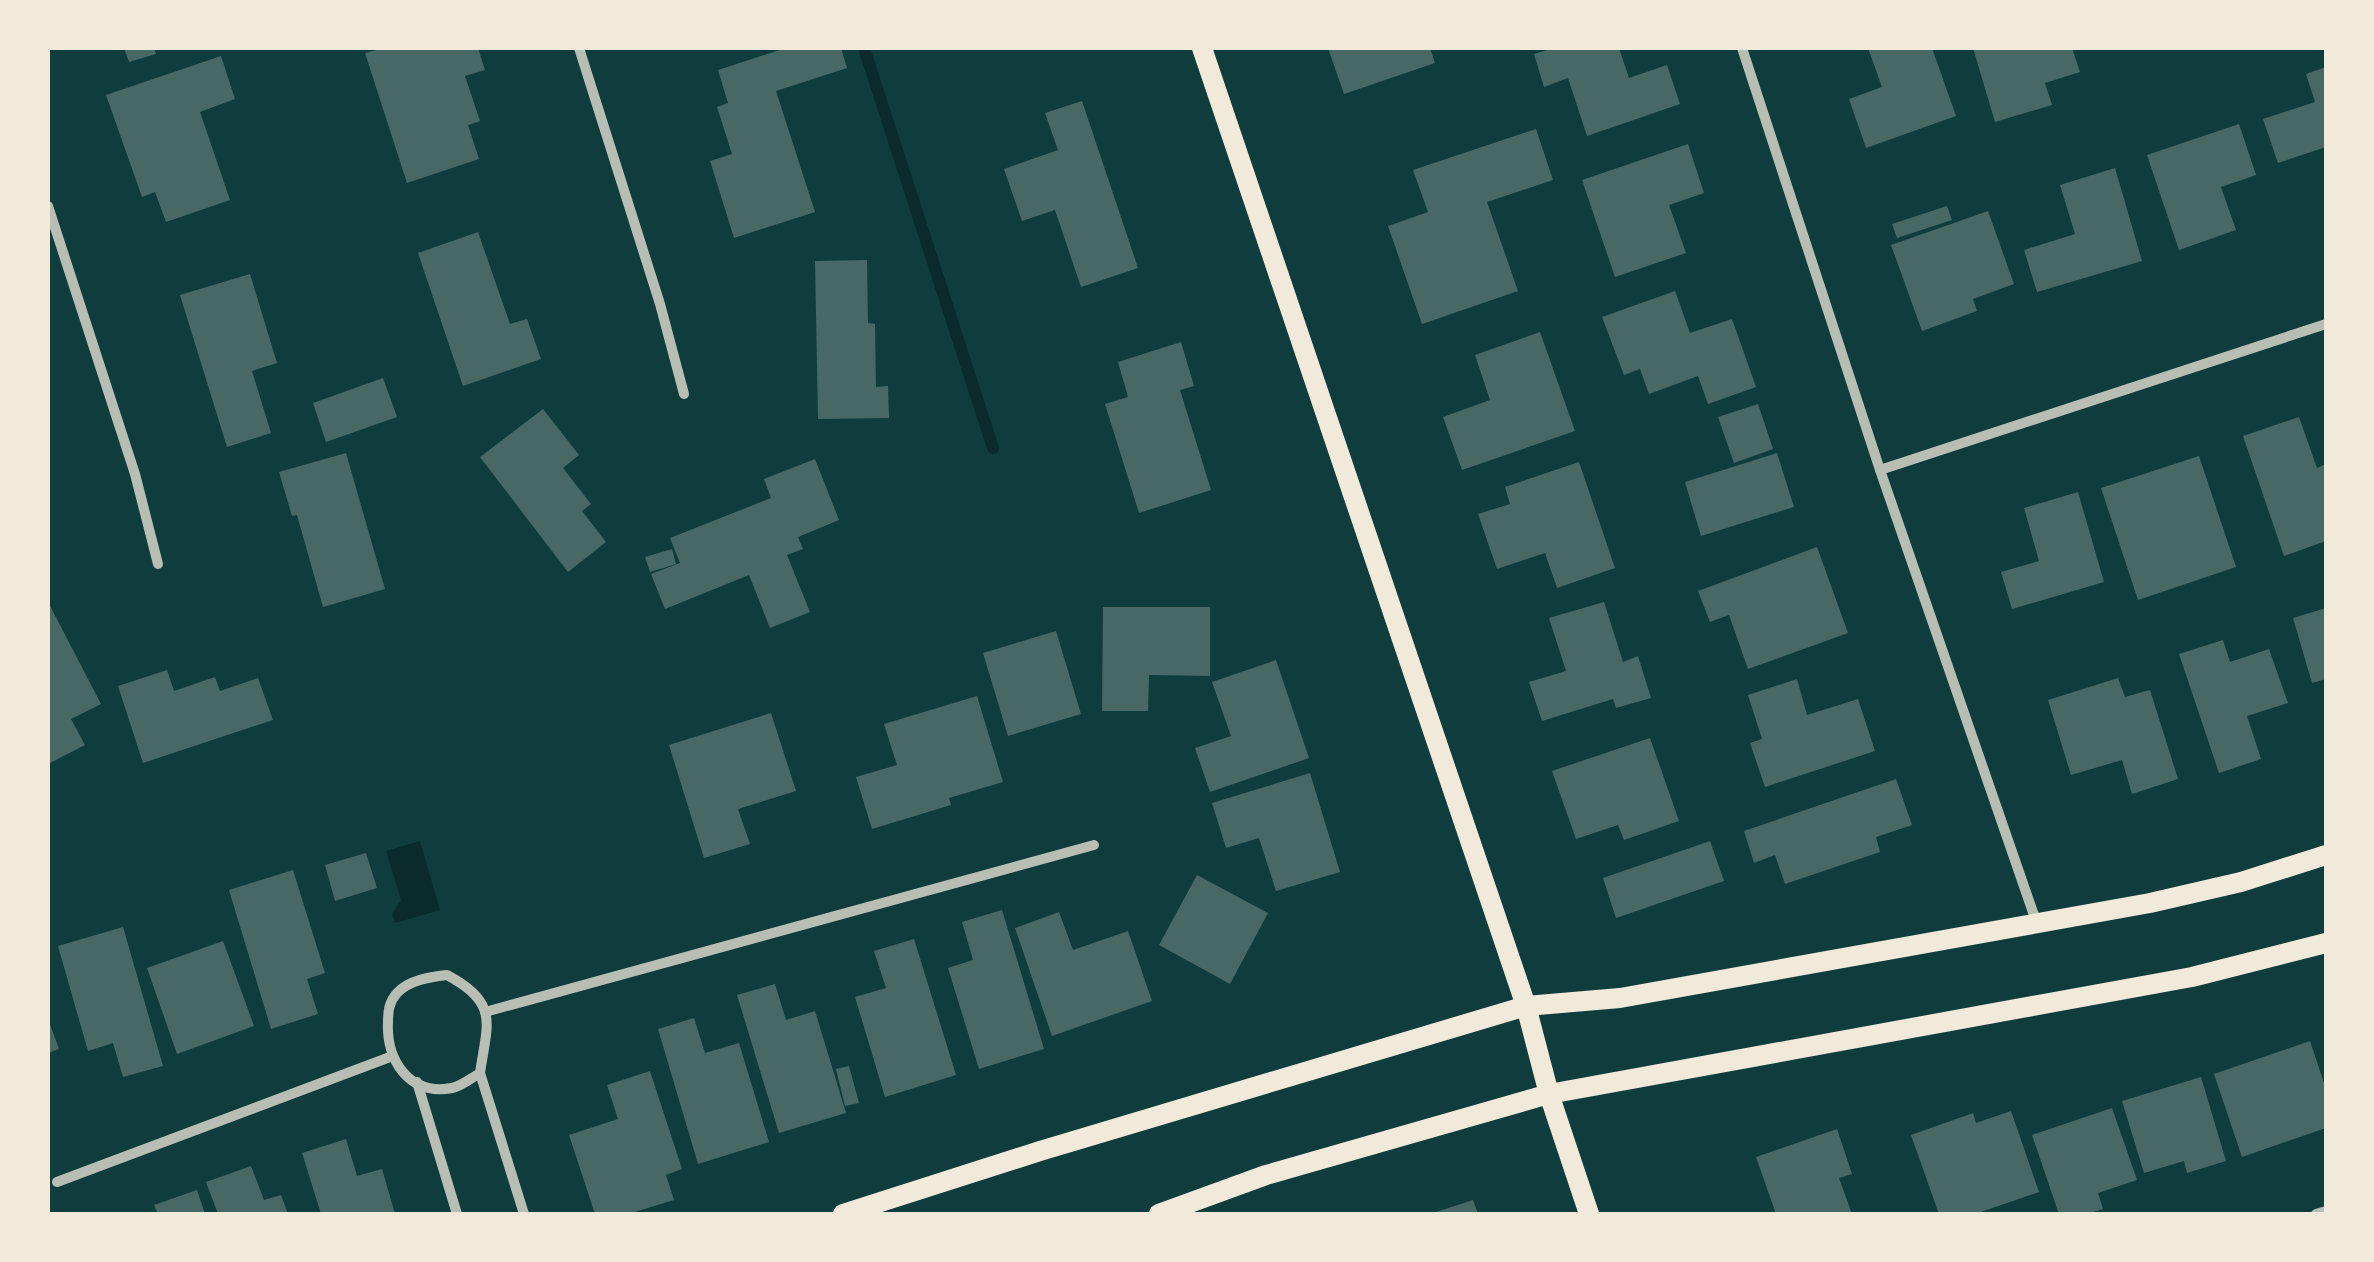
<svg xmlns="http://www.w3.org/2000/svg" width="2374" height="1262" font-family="Inter,sans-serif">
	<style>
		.water { fill: #0a2a2b }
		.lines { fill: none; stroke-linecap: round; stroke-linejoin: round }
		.stream { stroke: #0a2a2b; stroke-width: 12 }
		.building { fill: #486865 }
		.minor { stroke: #b8beb3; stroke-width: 10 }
		.secondary { stroke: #f1e9da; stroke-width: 20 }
	</style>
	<rect width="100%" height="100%" fill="#0f3d3e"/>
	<polygon class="water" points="420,841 440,910 395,923 392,914 401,900 386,851"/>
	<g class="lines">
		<polyline class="stream" points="864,48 993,448"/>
	</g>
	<g class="building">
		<polygon points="124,48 154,48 156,54 129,62"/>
		<polygon points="384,48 478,48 485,70 465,76 480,121 468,125 479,159 407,183 365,53"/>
		<polygon points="786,48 841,48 847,68 776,91 815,212 734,238 710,161 732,154 717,107 728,103 718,70"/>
		<polygon points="1328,48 1430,48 1435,63 1344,94"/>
		<polygon points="1554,48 1619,48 1629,78 1667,65 1680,104 1587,136 1568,78 1544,87 1534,54"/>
		<polygon points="1868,48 1932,48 1956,116 1866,148 1849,99 1882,87"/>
		<polygon points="1973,48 2072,48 2080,72 2045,83 2052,105 1995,122"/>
		<polygon points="221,56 235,99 200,112 230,200 166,222 155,192 142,197 106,95"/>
		<polygon points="2326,67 2326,147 2278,163 2263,119 2315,102 2306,74"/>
		<polygon points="1082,101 1138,268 1081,287 1055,210 1022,221 1004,169 1058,150 1045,113"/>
		<polygon points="2239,124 2256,175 2221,187 2236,230 2179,250 2147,155"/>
		<polygon points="1536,129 1553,180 1487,202 1518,291 1422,324 1388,226 1428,212 1413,170"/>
		<polygon points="1688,144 1704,193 1669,205 1686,253 1615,277 1582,180"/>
		<polygon points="2115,168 2142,261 2037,292 2024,250 2075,234 2060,185"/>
		<polygon points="1947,206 1952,220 1897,238 1892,224"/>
		<polygon points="1988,211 2014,284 1973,299 1977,311 1922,331 1891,245"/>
		<polygon points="478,232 510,324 527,319 541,359 463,386 418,253"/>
		<polygon points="867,260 868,323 875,324 876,387 888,386 889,418 818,419 815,261"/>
		<polygon points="250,274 277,363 252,371 271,433 227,447 180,295"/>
		<polygon points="1675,291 1690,333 1732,319 1756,387 1708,404 1698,376 1649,394 1640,369 1624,375 1602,317"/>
		<polygon points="1540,332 1575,431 1462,470 1443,417 1490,400 1475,355"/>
		<polygon points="1181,342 1194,386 1180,390 1211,490 1139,513 1105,404 1128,397 1118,362"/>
		<polygon points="383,378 397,417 326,442 313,403"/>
		<polygon points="1758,404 1773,449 1734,463 1718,417"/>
		<polygon points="543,409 579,455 563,468 591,504 582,511 606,542 568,572 480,457"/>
		<polygon points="2299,417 2317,468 2326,464 2326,520 2324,521 2326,541 2284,556 2243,436"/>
		<polygon points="346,453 385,589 323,607 297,515 292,516 279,472"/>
		<polygon points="1777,453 1794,507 1701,536 1685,482"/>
		<polygon points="2199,456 2236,567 2138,600 2101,488"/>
		<polygon points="815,459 839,520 798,537 803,549 787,555 810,612 770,628 749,575 665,609 651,574 680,563 670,538 771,498 764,479"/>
		<polygon points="1579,462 1615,568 1557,588 1545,553 1497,569 1478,514 1510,504 1505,487"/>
		<polygon points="2078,492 2104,582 2012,609 2001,572 2039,561 2024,508"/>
		<polygon points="1817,547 1848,633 1748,669 1729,615 1710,622 1698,591"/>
		<polygon points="672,549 676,564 650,572 645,557"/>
		<polygon points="48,602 101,704 71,719 85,745 50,763"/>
		<polygon points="1604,602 1623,662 1638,656 1651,698 1616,708 1613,699 1542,721 1529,682 1566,671 1549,618"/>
		<polygon points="1103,607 1210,607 1210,676 1149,675 1148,711 1102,711"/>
		<polygon points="2326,608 2326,679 2312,683 2293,618"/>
		<polygon points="1056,631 1081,714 1008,736 983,653"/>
		<polygon points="2223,640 2230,662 2269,649 2288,703 2247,716 2261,759 2219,773 2179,654"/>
		<polygon points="1276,660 1309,758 1210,792 1195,748 1231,736 1212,682"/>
		<polygon points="167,670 174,691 215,677 220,691 258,678 273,720 143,763 118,686"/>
		<polygon points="2118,678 2125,697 2150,690 2178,779 2132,794 2122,760 2071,775 2048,700"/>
		<polygon points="1797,679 1807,715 1858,699 1875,751 1765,787 1750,743 1762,739 1748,695"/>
		<polygon points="977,696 1003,782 949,798 951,805 872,829 856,777 897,765 884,724"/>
		<polygon points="771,713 796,791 738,809 750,844 704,858 669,745"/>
		<polygon points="1650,738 1679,821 1624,840 1618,825 1576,839 1552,771"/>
		<polygon points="1310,773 1340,872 1276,891 1259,838 1226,848 1212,803"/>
		<polygon points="1896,779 1912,825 1876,837 1880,852 1785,884 1775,855 1754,863 1744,831"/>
		<polygon points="1710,841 1724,881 1616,918 1603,878"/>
		<polygon points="366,853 377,888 335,901 325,865"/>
		<polygon points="293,870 325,973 307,979 318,1014 271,1029 229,890"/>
		<polygon points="1197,875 1268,913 1230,984 1159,945"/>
		<polygon points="1002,910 1044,1049 979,1069 948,968 973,960 962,922"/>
		<polygon points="1059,912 1073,950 1128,931 1152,1001 1052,1036 1015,928"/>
		<polygon points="123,927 163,1066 123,1077 113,1043 88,1051 58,946"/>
		<polygon points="914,939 956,1075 885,1097 855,997 886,988 874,951"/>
		<polygon points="223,941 254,1026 177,1054 147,968"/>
		<polygon points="775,984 786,1020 815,1011 846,1113 779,1133 737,995"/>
		<polygon points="694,1018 705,1053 739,1043 769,1142 698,1164 658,1029"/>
		<polygon points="48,1019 59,1049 48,1053"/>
		<polygon points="2310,1041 2326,1089 2326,1128 2242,1157 2214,1074"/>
		<polygon points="849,1066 859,1103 845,1106 836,1069"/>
		<polygon points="650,1071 682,1169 666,1175 674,1200 628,1214 595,1214 569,1135 618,1119 607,1085"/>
		<polygon points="2201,1077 2226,1161 2187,1173 2184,1161 2144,1173 2122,1101"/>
		<polygon points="2112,1108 2137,1180 2098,1193 2103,1209 2087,1214 2059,1214 2032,1135"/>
		<polygon points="2011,1111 2039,1192 1975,1214 1939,1214 1911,1135 1973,1113 1976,1123"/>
		<polygon points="1837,1129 1852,1174 1839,1178 1852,1214 1776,1214 1756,1157"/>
		<polygon points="346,1139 357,1176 382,1169 395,1214 321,1214 302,1153"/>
		<polygon points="251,1166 264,1200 281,1195 288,1214 218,1214 206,1182"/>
		<polygon points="197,1190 205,1214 158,1214 154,1205"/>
		<polygon points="1473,1200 1478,1214 1430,1214"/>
	</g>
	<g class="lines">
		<g class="minor">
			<polyline points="579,48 660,304 684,394"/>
			<polyline points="1742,48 1880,470 2036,921"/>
			<polyline points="48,206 135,474 158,564"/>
			<polyline points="1880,470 2326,324"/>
			<path d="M447,975C500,1003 487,1024 480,1073C471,1078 462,1086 452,1088C409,1096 386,1060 388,1022C388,1011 389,1002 397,993C409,980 430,977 447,975Z"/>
			<polyline points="485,1012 1094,845"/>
			<polyline points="480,1073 524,1214"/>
			<polyline points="417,1082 457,1214"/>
			<polyline points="57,1182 390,1057"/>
			<polyline points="2316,1214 2326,1211"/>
		</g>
		<g class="secondary">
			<polyline points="1202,48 1526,1006 1549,1094 1589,1214"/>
			<polyline points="843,1214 1040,1151 1526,1006 1620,998 2150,903 2241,882 2326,855"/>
			<polyline points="1159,1214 1266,1175 1549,1094 2192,977 2326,943"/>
		</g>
	</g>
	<rect width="2374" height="1262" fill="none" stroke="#f1e9da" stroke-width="100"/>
</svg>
